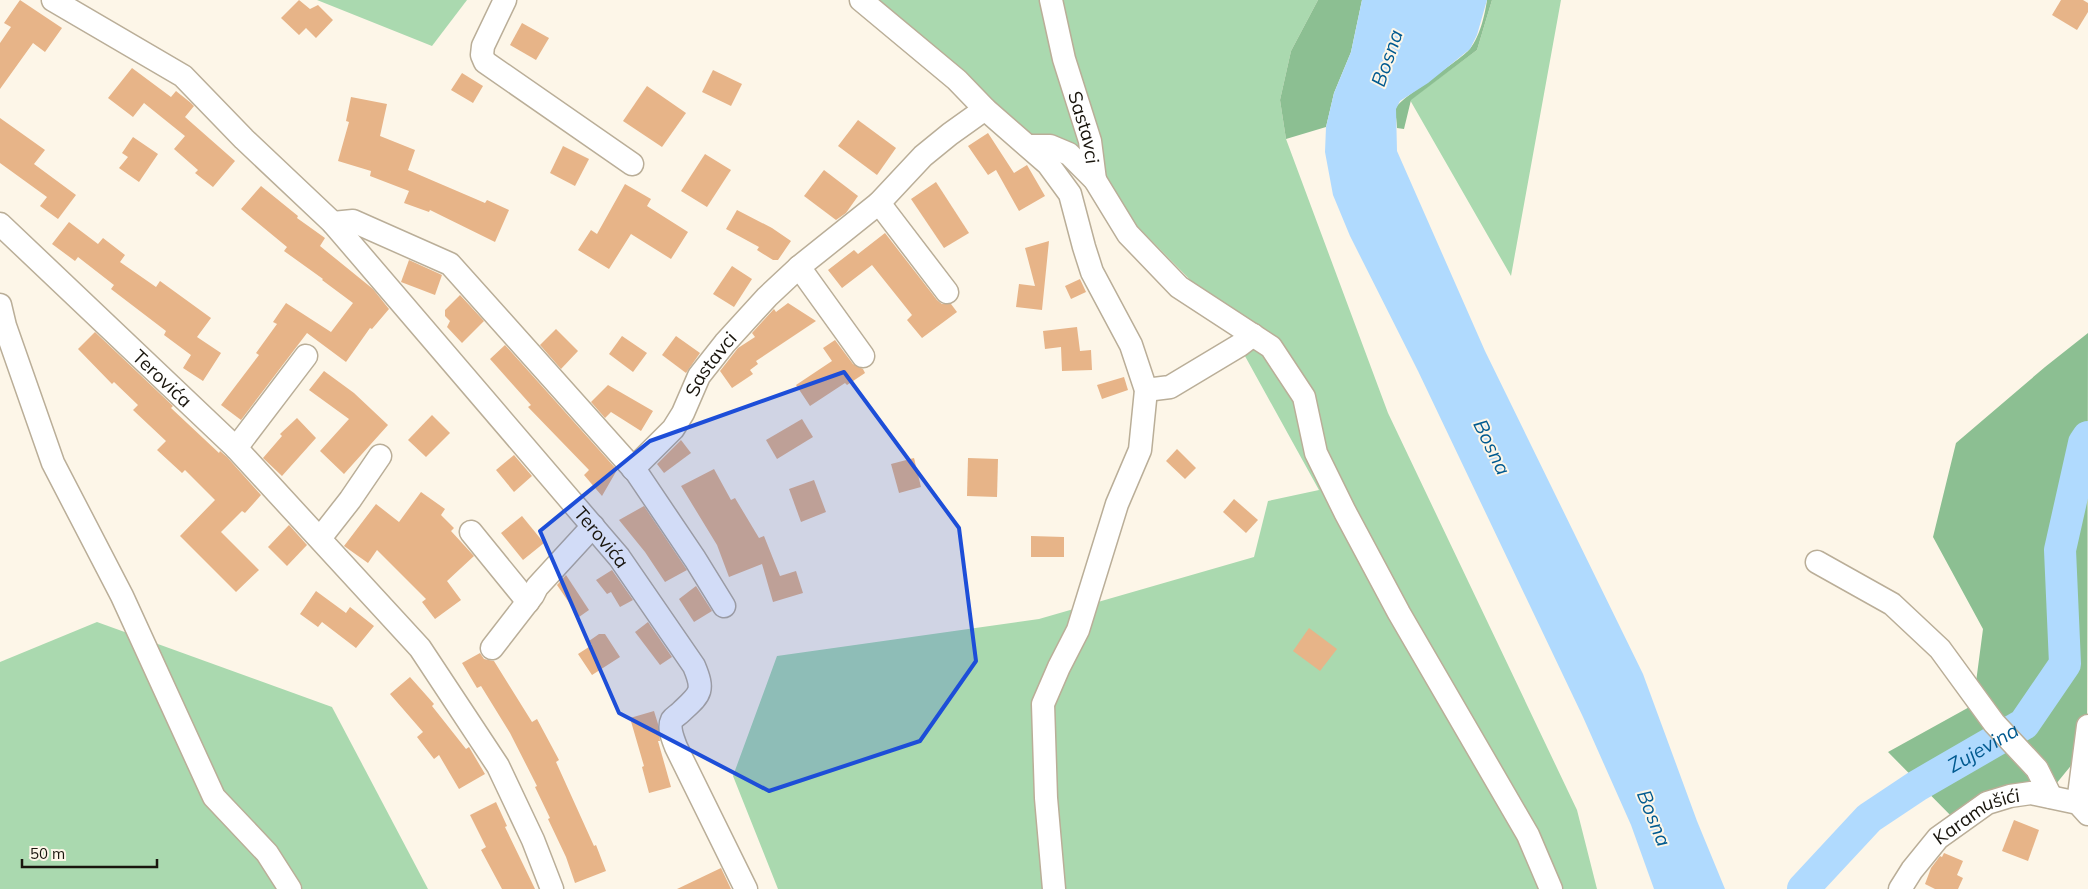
<svg xmlns="http://www.w3.org/2000/svg" width="2088" height="889" font-family="Mulish,sans-serif">
	<style>
		.green { fill: #aad9af }
		.forest { fill: #8cbf92 }
		.water { fill: #b0dafe }
		.lines { fill: none; stroke-linecap: round; stroke-linejoin: round }
		.river { stroke: #b0dafe; stroke-width: 32 }
		.building { fill: #e7b488 }
		.minor-casing { stroke: #baae98; stroke-width: 25 }
		.minor { stroke: #fff; stroke-width: 22 }
		.marked { fill: #1d4ed8; fill-opacity: 0.2; stroke: #1d4ed8; stroke-width: 4; stroke-linejoin: round }
		.labels { text-anchor: middle; stroke-width: 4; stroke-linejoin: round; paint-order: stroke }
		.street-label { font-size: 19px; fill: #19150d; stroke: #fdf6e8 }
		.water-label { font-size: 20px; font-style: italic; fill: #005a90; stroke: #fdf6e8 }
	</style>
	<rect width="100%" height="100%" fill="#fdf6e8"/>
	<g class="green">
		<polygon points="317,0 467,0 432,46"/>
		<polygon points="864,0 1318,0 1291,51 1280,100 1286,139 1388,413 1577,810 1597,889 778,889 733,776 777,656 1039,619 1254,557 1268,501 1319,490 1219,309 1127,216"/>
		<polygon points="1492,0 1561,0 1511,276 1410,100 1477,50"/>
		<polygon points="97,622 332,707 428,889 0,889 0,662"/>
	</g>
	<g class="forest">
		<polygon points="1318,0 1362,0 1351,52 1334,93 1326,127 1286,139 1280,100 1291,51"/>
		<path d="M1487,0H1492L1477,50L1411,100L1404,129L1397,128C1397,122 1395,114 1396,108C1398,100 1457,62 1468,51C1479,40 1485,15 1487,0Z"/>
		<polygon points="2088,333 2087,746 2047,795 1959,824 1888,752 1973,705 1983,629 1933,537 1956,443 2045,367"/>
	</g>
	<polygon class="water" points="1362,0 1487,0 1477,35 1470,49 1428,83 1400,101 1396,109 1397,151 1485,351 1643,674 1697,821 1725,889 1654,889 1631,825 1583,717 1418,371 1350,236 1333,195 1325,152 1326,127 1334,93 1351,52"/>
	<g class="lines">
		<path class="river" id="s1" d="M1803,889L1869,818L1917,786L2024,724L2065,664L2060,550L2084,443L2088,437"/>
	</g>
	<g class="building">
		<polygon points="20,0 62,28 45,52 33,43 0,89 0,43 11,27 4,23"/>
		<polygon points="299,0 310,9 318,5 333,20 316,38 306,28 299,35 281,18"/>
		<polygon points="2061,0 2083,0 2088,3 2088,12 2077,30 2052,15"/>
		<polygon points="522,23 549,38 536,60 510,45"/>
		<polygon points="132,68 171,97 176,91 191,103 194,106 185,117 235,161 213,187 195,173 198,170 174,149 185,136 144,103 133,117 108,98"/>
		<polygon points="713,70 742,84 731,106 702,92"/>
		<polygon points="462,73 483,86 473,103 451,90"/>
		<polygon points="647,86 686,113 662,147 623,121"/>
		<polygon points="351,97 387,104 380,136 415,150 408,170 485,203 487,200 509,210 495,242 430,210 429,212 404,203 409,191 370,176 371,171 338,161 349,122 346,121"/>
		<polygon points="0,118 45,150 34,164 76,195 58,219 40,206 47,197 0,163"/>
		<polygon points="858,120 896,148 877,175 838,146"/>
		<polygon points="988,133 1014,173 1027,165 1045,196 1019,211 996,170 988,175 968,146"/>
		<polygon points="133,137 158,154 139,182 119,168 128,157 122,153"/>
		<polygon points="563,146 589,159 575,186 550,173"/>
		<polygon points="705,154 731,170 707,207 681,191"/>
		<polygon points="824,170 858,196 846,213 836,220 804,196"/>
		<polygon points="936,182 969,233 944,248 911,199"/>
		<polygon points="625,184 651,199 647,206 688,232 671,259 631,234 609,269 578,250 591,230 597,234"/>
		<polygon points="261,186 298,216 297,218 325,238 320,246 373,289 389,309 372,329 370,328 346,362 307,333 241,420 221,405 259,355 256,353 277,324 273,322 286,303 331,332 353,303 322,280 323,279 284,251 287,247 241,209"/>
		<polygon points="737,210 772,228 791,241 778,260 773,260 757,250 759,247 726,229"/>
		<polygon points="69,222 98,244 103,238 125,255 120,262 156,287 160,281 211,318 197,337 221,353 203,381 183,368 191,355 164,335 166,331 111,289 114,285 78,257 75,261 52,244"/>
		<polygon points="885,233 937,300 942,304 951,304 957,312 922,338 907,320 912,315 872,265 842,288 828,270 854,250 858,254"/>
		<polygon points="1049,241 1042,310 1016,307 1019,284 1035,286 1025,248"/>
		<polygon points="409,260 442,275 435,295 401,282"/>
		<polygon points="732,266 752,279 734,307 713,294"/>
		<polygon points="1080,279 1086,292 1071,299 1065,286"/>
		<polygon points="460,295 484,321 462,343 447,327 450,321 445,316 445,310"/>
		<polygon points="788,303 816,321 756,361 758,364 750,370 753,374 732,388 720,371 738,348 755,337 752,333 773,310 774,309 776,312"/>
		<polygon points="1077,327 1080,351 1091,350 1092,370 1062,371 1061,347 1045,349 1043,331"/>
		<polygon points="556,329 578,351 561,369 540,345"/>
		<polygon points="95,332 173,406 171,408 219,453 220,451 227,457 261,495 245,513 242,511 221,532 259,570 236,592 180,536 215,500 185,470 182,473 157,450 166,441 133,410 138,405 114,382 112,384 78,349"/>
		<polygon points="622,336 647,353 633,372 609,354"/>
		<polygon points="676,336 700,353 686,373 662,355"/>
		<polygon points="835,340 853,364 863,369 865,373 847,385 845,383 810,406 796,385 832,361 823,348"/>
		<polygon points="505,345 617,470 602,496 584,475 589,470 528,407 531,405 490,359"/>
		<polygon points="324,371 354,393 388,425 344,474 320,451 349,419 309,390"/>
		<polygon points="1124,377 1128,390 1102,399 1097,385"/>
		<polygon points="608,385 653,411 641,431 611,412 605,418 591,402"/>
		<polygon points="432,415 450,433 426,457 408,440"/>
		<polygon points="297,418 316,438 282,476 263,458 282,436 280,434"/>
		<polygon points="802,419 813,437 777,459 766,440"/>
		<polygon points="681,440 691,453 664,473 657,464"/>
		<polygon points="1177,449 1196,468 1185,479 1166,461"/>
		<polygon points="514,455 532,476 514,492 496,470"/>
		<polygon points="914,458 921,487 899,493 891,464"/>
		<polygon points="968,458 998,459 997,497 967,496"/>
		<polygon points="714,469 731,500 735,498 759,538 764,536 780,576 796,571 803,593 773,602 762,564 729,577 717,545 681,486"/>
		<polygon points="814,480 826,512 801,522 789,489"/>
		<polygon points="421,492 445,509 441,515 454,528 451,531 474,556 447,581 461,600 435,619 422,602 426,599 377,550 368,563 344,546 376,504 399,522"/>
		<polygon points="1234,499 1258,520 1246,533 1223,512"/>
		<polygon points="644,506 687,570 665,582 645,552 619,520"/>
		<polygon points="522,516 544,543 523,560 501,533"/>
		<polygon points="289,525 307,545 287,566 268,547"/>
		<polygon points="1031,536 1064,537 1064,557 1031,557"/>
		<polygon points="612,570 633,600 620,607 611,592 607,594 596,580"/>
		<polygon points="566,575 589,610 579,617 557,585"/>
		<polygon points="696,586 712,611 694,622 679,599"/>
		<polygon points="316,591 346,613 350,607 374,626 356,648 322,622 318,627 300,614"/>
		<polygon points="648,622 672,657 660,665 635,632"/>
		<polygon points="1309,628 1337,649 1320,671 1293,651"/>
		<polygon points="599,634 605,634 620,657 592,675 578,654 592,645 589,641"/>
		<polygon points="480,653 484,659 494,661 532,722 537,719 559,760 556,762 594,846 596,845 606,871 575,883 566,857 548,819 550,818 535,787 537,786 510,733 481,686 477,688 462,663"/>
		<polygon points="410,677 434,704 432,706 466,749 469,747 485,774 459,789 439,755 434,759 417,737 423,732 390,694"/>
		<polygon points="654,711 658,724 660,741 658,741 671,787 649,793 642,767 644,766 630,718"/>
		<polygon points="496,802 507,826 505,827 535,889 502,889 481,850 486,847 470,815"/>
		<polygon points="2014,820 2039,830 2028,861 2002,851"/>
		<polygon points="1944,853 1963,861 1957,875 1963,878 1958,889 1935,889 1925,884 1931,868 1940,856 1942,857"/>
		<polygon points="721,868 731,889 677,889"/>
	</g>
	<g class="lines">
		<g class="minor-casing">
			<g id="minor">
				<path id="s2" d="M53,0L183,76L244,139L333,223L619,557L694,666C705,692 700,694 681,712C678,715 674,717 672,720C668,728 673,739 676,747L746,889"/>
				<polyline points="505,0 483,46 482,55 485,62 632,164"/>
				<polyline points="861,0 957,80 985,109 1048,164 1070,194 1084,247 1092,272 1131,345 1146,390 1140,450 1117,504 1078,630 1059,667 1043,704 1046,798 1054,889"/>
				<path id="s3" d="M1051,0L1064,59L1090,141L1095,180"/>
				<polyline points="1028,146 1050,146 1069,154 1095,180 1128,234 1179,287 1271,347 1304,397 1316,453 1345,512 1399,613 1528,835 1551,889"/>
				<polyline points="879,203 947,292"/>
				<polyline points="333,223 353,221 450,264 637,473 695,559 724,606"/>
				<path id="s4" d="M0,224L236,448L420,648L498,766L533,840L552,889"/>
				<polyline points="799,267 863,356"/>
				<polyline points="0,305 5,326 53,463 122,596 214,797 267,853 290,889"/>
				<polyline points="1146,390 1170,387 1240,345 1253,335"/>
				<polyline points="236,448 306,356"/>
				<path id="s5" d="M633,469L673,429L683,413L699,376L725,343L767,297L799,267L879,203L923,156L950,134L985,109"/>
				<polyline points="471,532 528,602"/>
				<polyline points="321,537 350,500 380,456"/>
				<polyline points="1817,562 1892,604 1940,649 1994,723 2037,769 2051,797"/>
				<polyline points="492,648 533,595 537,587 593,526"/>
				<polyline points="2078,803 2088,726"/>
				<path id="s6" d="M1900,889L1912,870L1938,838L1987,803L2010,796L2031,793L2078,803L2088,814"/>
			</g>
		</g>
		<use href="#minor" class="minor"/>
	</g>
	<path class="marked" d="M844,372L959,528L976,661L920,741L769,791L619,713L540,531L650,441Z"/>
	<g class="labels">
		<g class="street-label">
			<text dy="7" stroke="none"><textPath href="#s3" startOffset="132">Sastavci</textPath></text>
			<text dy="7" stroke="none"><textPath href="#s5" startOffset="132">Sastavci</textPath></text>
			<text dy="7" stroke="none"><textPath href="#s4" startOffset="224">Terovića</textPath></text>
			<text dy="7" stroke="none"><textPath href="#s2" startOffset="774">Terovića</textPath></text>
			<text dy="7" stroke="none"><textPath href="#s6" startOffset="109">Karamušići</textPath></text>
		</g>
		<g class="water-label">
			<text transform="translate(1387 58) rotate(-71)" y="7">Bosna</text>
			<text transform="translate(1492 447) rotate(64)" y="7">Bosna</text>
			<text dy="7" stroke="none"><textPath href="#s1" startOffset="231">Zujevina</textPath></text>
			<text transform="translate(1654 818) rotate(68)" y="7">Bosna</text>
		</g>
	</g>
	<path d="M22 859v8h135v-8" fill="none" stroke="#19150d" stroke-width="2.5"/>
	<text x="30" y="859" font-size="15" fill="#19150d" stroke="#fdf6e8" stroke-width="4" paint-order="stroke">50 m</text>
</svg>
